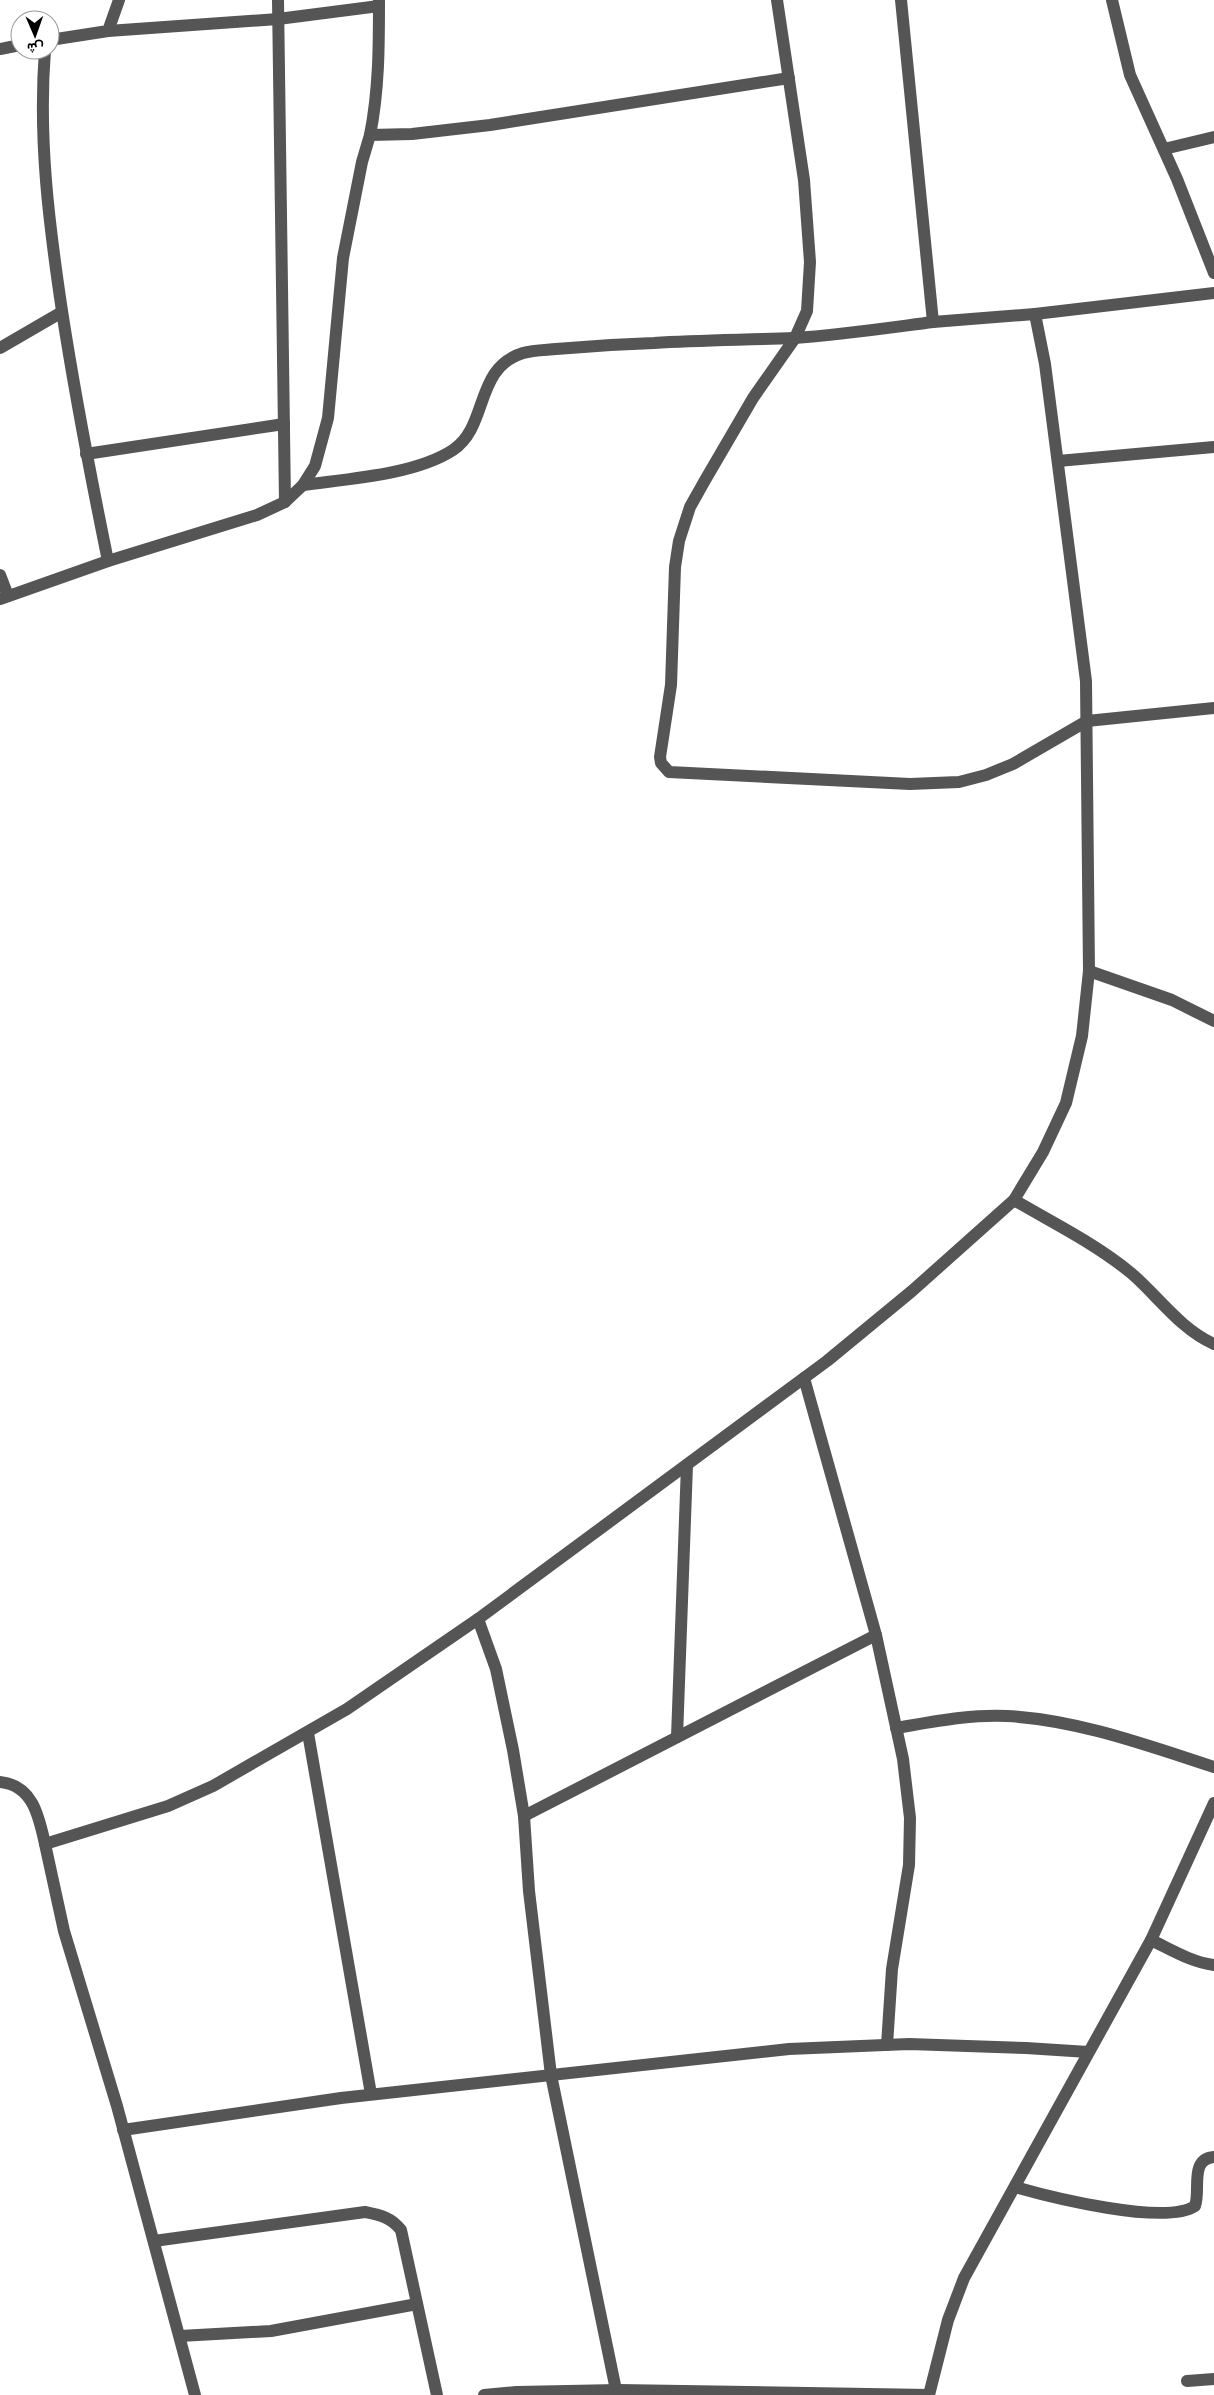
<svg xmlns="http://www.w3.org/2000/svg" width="1214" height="2395" font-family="Inter,Vazirmatn,sans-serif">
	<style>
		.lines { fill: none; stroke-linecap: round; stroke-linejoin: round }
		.minor { stroke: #555; stroke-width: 12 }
	</style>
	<rect width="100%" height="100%" fill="#fff"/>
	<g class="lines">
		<g class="minor">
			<polyline points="278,0 285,502"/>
			<polyline points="777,0 804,180 810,262 807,311 795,338 753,398 704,482 690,507 679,541 675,567 671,685 660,757 661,763 669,772 910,784 959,782 986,775 1013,764 1087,721 1214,708"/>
			<polyline points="1112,0 1130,75 1177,179 1214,273"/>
			<polyline points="108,31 278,19 379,6"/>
			<polyline points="50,40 108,31 119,0"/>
			<polyline points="0,49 20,45"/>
			<path d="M45,50C38,138 49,224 62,311C75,395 91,478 108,561"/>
			<path d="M370,135C379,90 379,46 379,0"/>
			<polyline points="1164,149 1214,137"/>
			<polyline points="1035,314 1214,293"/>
			<polyline points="0,348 62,312"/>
			<polyline points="86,454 284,424"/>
			<polyline points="1058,461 1214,447"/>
			<path d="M303,485C346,479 415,475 453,450C489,426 474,368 523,353C533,350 546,350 556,349C589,346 622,344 654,343C701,340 748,340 794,338C840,335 887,328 933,322"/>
			<polyline points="0,575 8,596"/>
			<polyline points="0,599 108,561 257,515 285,502 303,485 315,466 328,418 343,258 362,162 370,135 412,134 490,125 789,78"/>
			<polyline points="1089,971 1172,1000 1214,1021"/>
			<path d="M1014,1200C1053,1223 1096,1244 1131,1273C1158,1296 1180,1329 1214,1344"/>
			<polyline points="478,1619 496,1669 513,1750 524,1816 529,1891 551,2075 616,2390"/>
			<polyline points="876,1635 903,1759 910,1818 909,1865 892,1969 887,2045"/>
			<path d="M896,1728C932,1722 971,1714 1007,1716C1078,1720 1146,1745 1214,1767"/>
			<polyline points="308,1733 371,2094"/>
			<polyline points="677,1737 687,1465"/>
			<path d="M0,1782C33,1785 39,1817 45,1844"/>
			<polyline points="524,1816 876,1635 804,1378"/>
			<path d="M1151,1940C1172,1950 1191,1962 1214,1965"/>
			<polyline points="123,2130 341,2098 789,2049 909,2044 1026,2048 1088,2052"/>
			<path d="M1015,2187C1050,2197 1165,2226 1195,2206C1201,2190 1189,2159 1214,2157"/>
			<path d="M154,2241L365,2212C380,2215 391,2217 401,2230L437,2395"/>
			<polyline points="180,2336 271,2331 417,2304"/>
			<polyline points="1187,2381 1214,2379"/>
			<polyline points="195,2395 117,2106 64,1931 45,1844 168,1806 213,1786 347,1709 478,1619 827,1361 912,1291 1014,1200 1043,1152 1066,1103 1082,1036 1089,971 1086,681 1045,364 1035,314 933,322 901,0"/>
			<polyline points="484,2395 517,2392"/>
			<polyline points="517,2395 517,2392 618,2390 929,2395"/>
			<polyline points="929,2395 948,2320 964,2278 1151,1940 1214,1803"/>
		</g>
	</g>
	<g transform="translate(35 35) rotate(178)"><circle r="24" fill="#ffffff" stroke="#999999"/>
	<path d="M0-4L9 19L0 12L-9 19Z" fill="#000000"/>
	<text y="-8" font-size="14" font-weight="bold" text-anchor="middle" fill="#000000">ش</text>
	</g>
</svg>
